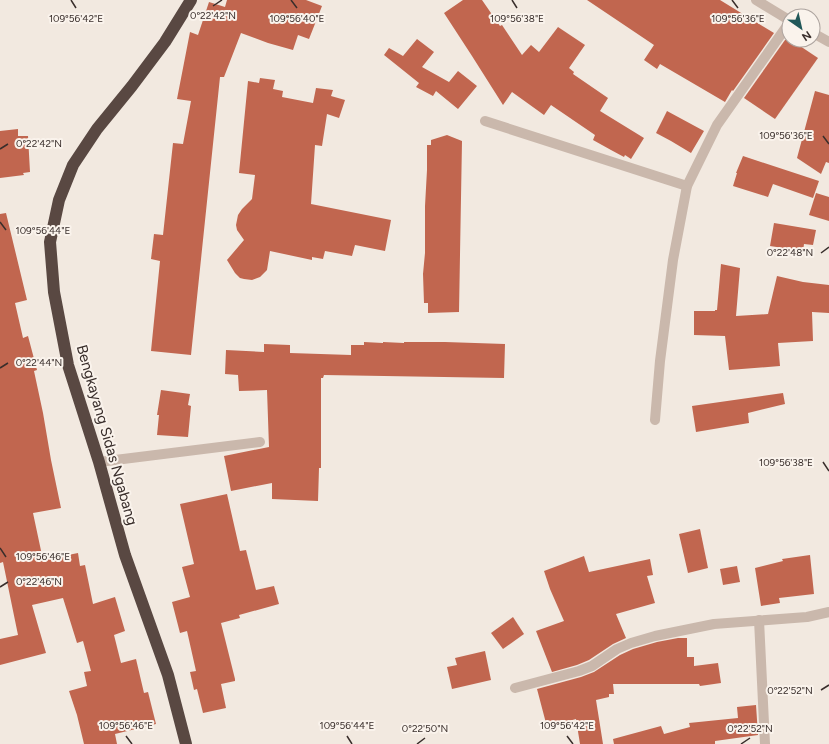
<svg xmlns="http://www.w3.org/2000/svg" width="829" height="744" font-family="Figtree,sans-serif">
	<style>
		.building { fill: #c1664f }
		.lines { fill: none; stroke-linecap: round; stroke-linejoin: round }
		.minor { stroke: #cab8ac; stroke-width: 10 }
		.highway { stroke: #594842; stroke-width: 12 }
		.ticks { fill: none; stroke: #392e2b; stroke-width: 1.5 }
		.labels { text-anchor: middle; stroke-width: 4; stroke-linejoin: round; paint-order: stroke }
		.street-label { font-size: 15px; fill: #392e2b; stroke: #faf3ec }
		.ticks-label { font-size: 10px; text-anchor: middle; fill: #392e2b; stroke: #faf3ec; stroke-width: 4; stroke-linejoin: round; paint-order: stroke }
	</style>
	<rect width="100%" height="100%" fill="#f2e9e0"/>
	<g class="building">
		<polygon points="227,0 306,0 322,6 309,39 298,35 293,50 268,43 241,33 224,77 220,77 191,355 151,351 160,261 151,259 154,234 163,235 173,143 183,144 191,101 177,99 190,32 198,35 209,2 225,7"/>
		<polygon points="463,0 482,0 500,26 502,25 522,55 531,45 539,52 558,27 585,45 569,68 574,72 573,74 608,98 600,111 644,138 631,159 625,155 624,157 611,150 593,140 595,135 551,105 544,115 512,92 503,105 472,56 444,13"/>
		<polygon points="587,0 720,0 774,33 733,91 732,90 725,102 660,64 657,69 644,60 654,45"/>
		<polygon points="417,39 434,52 422,67 449,82 458,71 477,86 458,109 436,91 433,96 416,87 419,83 384,55 389,48 403,56"/>
		<polygon points="785,40 791,40 818,58 775,119 744,98"/>
		<polygon points="260,78 275,80 273,89 283,91 282,97 313,103 316,88 333,90 331,96 345,100 339,118 327,114 322,146 315,145 311,204 391,220 385,251 355,245 352,256 325,251 323,259 312,257 312,260 270,251 267,270 260,277 252,280 244,279 240,278 235,273 227,260 244,240 237,230 236,225 238,215 242,209 252,199 255,175 239,173 248,81 259,83"/>
		<polygon points="815,91 829,95 829,163 826,162 821,174 797,158"/>
		<polygon points="667,111 704,131 691,153 671,141 656,133"/>
		<polygon points="18,129 18,136 28,136 30,172 23,173 24,175 0,178 0,131"/>
		<polygon points="447,135 462,141 459,312 428,313 428,303 424,303 423,274 425,253 425,206 427,170 427,145 431,145 431,140"/>
		<polygon points="743,156 819,181 813,198 773,184 768,197 733,186 737,173 736,173"/>
		<polygon points="816,193 829,197 829,221 809,215"/>
		<polygon points="6,213 27,300 15,303 23,338 28,336 37,370 34,371 43,413 51,460 61,508 33,513 43,560 78,553 80,566 85,565 93,604 115,597 125,631 114,635 121,663 136,659 144,693 148,692 156,724 115,734 117,744 84,744 77,715 69,691 87,686 84,672 91,671 83,641 77,643 63,598 32,605 46,653 0,665 0,639 18,635 3,562 0,563 0,214"/>
		<polygon points="774,223 816,230 813,245 804,244 803,251 770,246"/>
		<polygon points="721,264 740,268 736,316 768,314 777,276 803,282 829,285 829,313 812,312 813,341 778,343 780,366 729,370 725,336 694,335 694,311 715,311 715,310 717,310"/>
		<polygon points="364,342 383,343 383,342 404,343 404,342 445,342 505,344 504,378 324,375 323,378 321,378 321,468 319,468 318,501 272,499 272,483 231,491 224,456 269,447 267,390 239,391 238,375 225,374 226,350 264,352 264,344 290,345 290,353 351,355 351,345 364,345"/>
		<polygon points="161,390 190,394 188,405 191,406 188,437 157,435 159,415 157,415"/>
		<polygon points="783,393 785,404 748,413 749,423 696,432 692,406"/>
		<polygon points="227,494 240,551 246,550 256,590 274,586 279,604 239,615 240,618 221,623 235,679 235,681 221,684 226,708 203,713 197,689 194,690 190,672 196,671 187,631 180,633 172,602 190,597 182,567 194,564 180,504"/>
		<polygon points="700,529 708,568 688,573 679,534"/>
		<polygon points="810,555 814,594 779,598 780,603 761,606 755,568 783,561 782,559"/>
		<polygon points="584,556 589,572 650,559 653,575 647,576 655,603 616,614 626,638 613,644 589,660 577,665 552,672 536,631 564,621 550,589 544,571"/>
		<polygon points="737,566 740,582 723,585 720,569"/>
		<polygon points="513,617 524,634 503,649 491,633"/>
		<polygon points="678,638 687,638 687,657 694,657 694,666 718,663 721,683 700,686 699,684 613,684 614,694 609,694 609,697 596,700 603,744 580,744 576,719 547,727 537,689 581,677 594,672 620,655 633,649 657,642"/>
		<polygon points="485,651 491,680 452,689 447,667 457,665 455,658"/>
		<polygon points="756,705 758,735 715,741 715,744 614,744 613,739 661,726 664,734 690,727 689,723 738,718 737,707"/>
	</g>
	<g class="lines">
		<g class="minor">
			<polyline points="756,0 789,20"/>
			<polyline points="813,33 829,42"/>
			<polyline points="485,121 687,186"/>
			<polyline points="655,420 660,361 673,260 687,186 717,125 789,23"/>
			<polyline points="99,462 260,442"/>
			<polyline points="759,620 765,744"/>
			<polyline points="515,688 579,671 592,666 617,649 631,643 655,636 714,624 807,617 829,612"/>
		</g>
		<polyline class="highway" points="186,744 168,675 125,555 99,462 68,365 54,292 50,242 59,200 73,165 97,129 132,86 165,42 191,0"/>
	</g>
	<path class="ticks" d="M71,0L76,8M291,0L297,8M512,0L517,8M732,0L738,8M213,6L222,0M823,136L829,144M0,149L8,144M0,222L6,230M821,253L829,247M0,368L8,363M823,462L829,471M0,548L6,557M0,587L8,582M821,690L829,685M126,736L132,744M347,736L352,744M567,736L573,744M417,744L425,738M741,744L750,738"/>
	<g class="labels">
		<g class="street-label">
			<text transform="translate(107 435) rotate(74)" y="5">Bengkayang Sidas Ngabang</text>
		</g>
	</g>
	<g class="ticks-label">
		<text x="213" y="19">0°22'42"N</text>
		<text x="76" y="22">109°56'42"E</text>
		<text x="297" y="22">109°56'40"E</text>
		<text x="517" y="22">109°56'38"E</text>
		<text x="738" y="22">109°56'36"E</text>
		<text x="786" y="139">109°56'36"E</text>
		<text x="39" y="147">0°22'42"N</text>
		<text x="43" y="234">109°56'44"E</text>
		<text x="790" y="256">0°22'48"N</text>
		<text x="39" y="366">0°22'44"N</text>
		<text x="786" y="466">109°56'38"E</text>
		<text x="43" y="560">109°56'46"E</text>
		<text x="39" y="585">0°22'46"N</text>
		<text x="790" y="694">0°22'52"N</text>
		<text x="126" y="729">109°56'46"E</text>
		<text x="347" y="729">109°56'44"E</text>
		<text x="567" y="729">109°56'42"E</text>
		<text x="425" y="732">0°22'50"N</text>
		<text x="750" y="732">0°22'52"N</text>
	</g>
	<g transform="translate(801 28) rotate(146)"><circle r="19" fill="#faf3ec" stroke="#ada49f"/>
	<path d="M0-3L7 15L0 10L-7 15Z" fill="#215859"/>
	<text y="-6" font-size="11" font-weight="bold" text-anchor="middle" fill="#392e2b">N</text>
	</g>
</svg>
